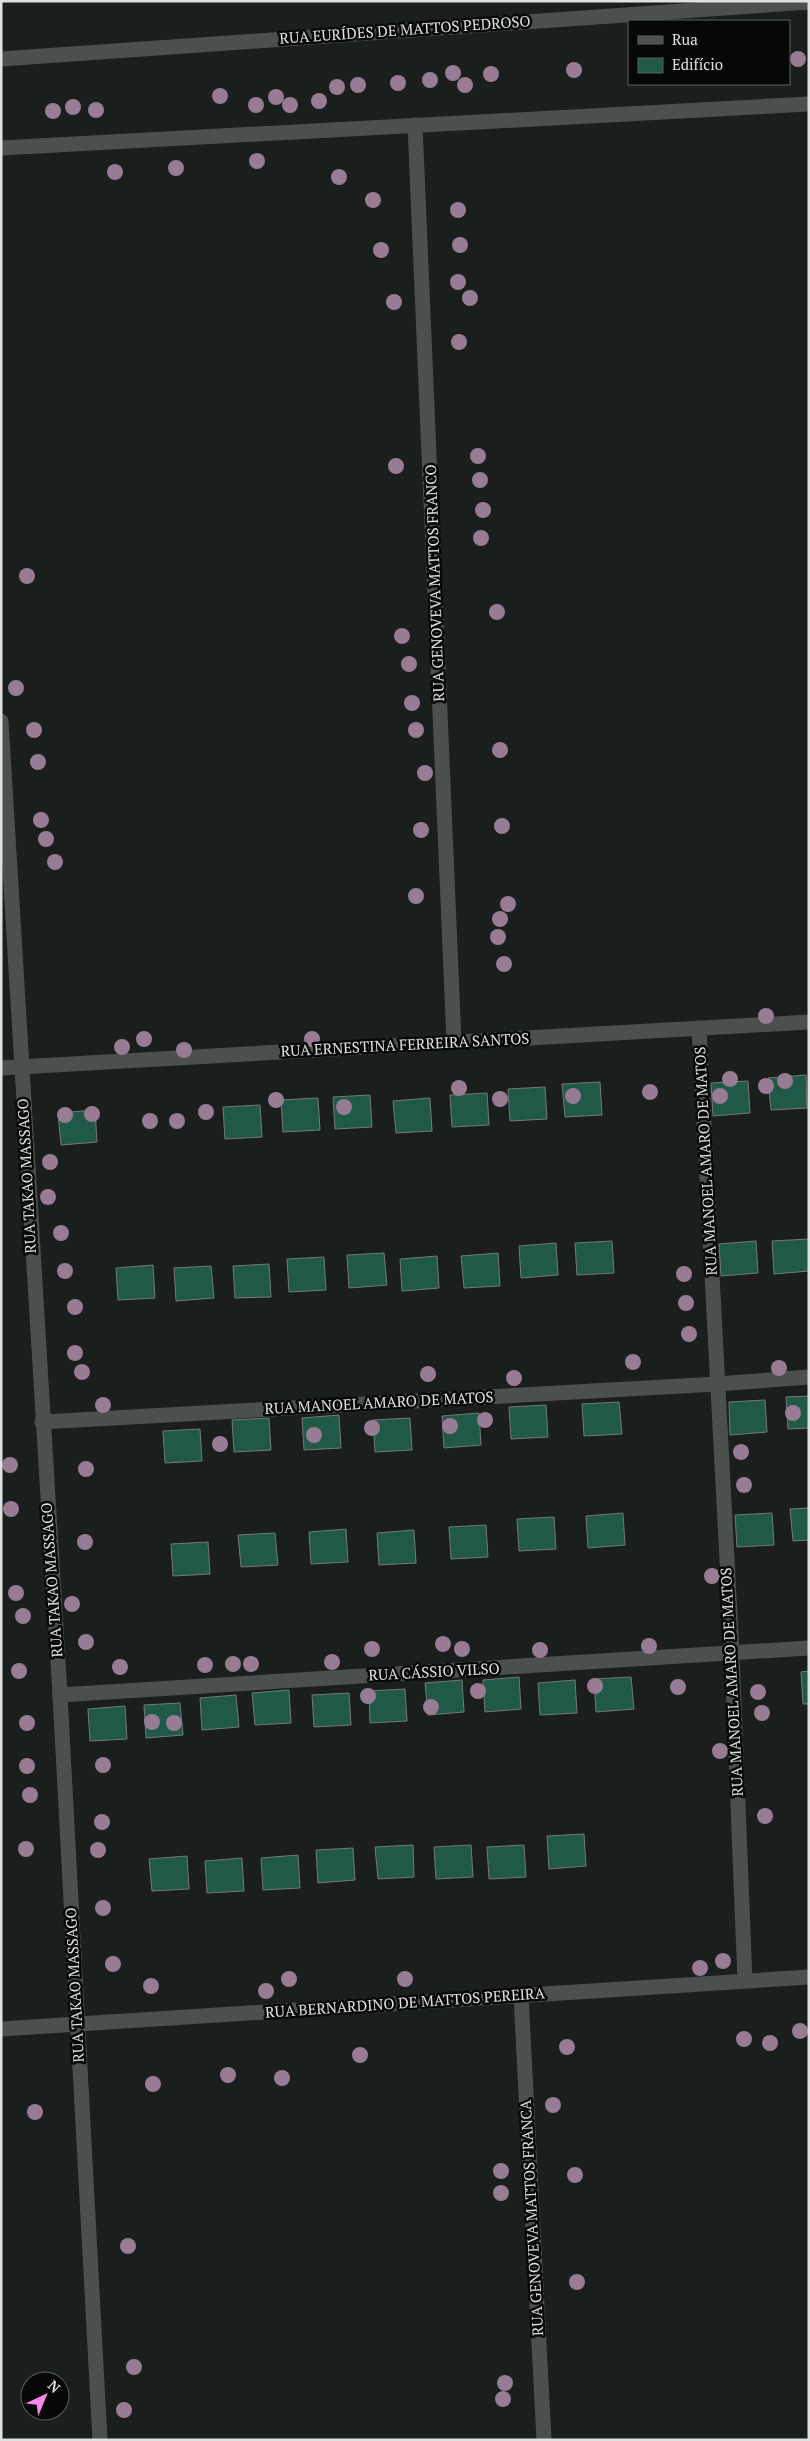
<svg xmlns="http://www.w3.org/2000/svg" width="810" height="2441" font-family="'PT Serif',serif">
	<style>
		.building { fill: #205948; stroke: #747a78 }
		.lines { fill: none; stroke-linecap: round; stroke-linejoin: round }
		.street { stroke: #4b504e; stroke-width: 15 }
		.secondary { stroke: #4b504e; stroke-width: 15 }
		.tree { fill: #977c93 }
		.labels { text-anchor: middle; stroke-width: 5; stroke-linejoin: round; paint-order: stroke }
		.street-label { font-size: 15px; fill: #dee1e0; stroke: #060807 }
	</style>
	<rect width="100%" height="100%" fill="#1a1e1c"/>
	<g class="building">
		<polygon points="806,1075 807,1108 771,1110 768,1078"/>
		<polygon points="748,1081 750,1113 713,1116 711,1083"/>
		<polygon points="600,1082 602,1115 565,1117 562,1084"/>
		<polygon points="545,1087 547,1119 510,1121 508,1089"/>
		<polygon points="487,1093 489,1125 452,1127 450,1095"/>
		<polygon points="370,1095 372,1127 335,1129 333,1097"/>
		<polygon points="318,1098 320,1130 283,1132 281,1100"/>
		<polygon points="430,1098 432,1131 396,1133 393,1101"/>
		<polygon points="260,1105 262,1137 225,1139 223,1107"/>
		<polygon points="95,1110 97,1142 61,1145 58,1113"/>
		<polygon points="809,1239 809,1271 774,1274 772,1241"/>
		<polygon points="612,1241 614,1273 577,1275 575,1243"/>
		<polygon points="756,1241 758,1273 721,1276 719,1244"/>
		<polygon points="556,1243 558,1275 521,1278 519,1246"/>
		<polygon points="384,1253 387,1285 349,1288 347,1255"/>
		<polygon points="498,1253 500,1286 464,1288 461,1256"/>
		<polygon points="437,1256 439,1288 402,1291 400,1259"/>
		<polygon points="324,1257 326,1290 289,1292 287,1259"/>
		<polygon points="269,1264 271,1297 235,1298 233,1266"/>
		<polygon points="153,1265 155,1298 118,1300 116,1268"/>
		<polygon points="211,1266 214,1298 176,1301 174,1268"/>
		<polygon points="809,1396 809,1428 788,1429 786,1397"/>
		<polygon points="765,1400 767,1432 730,1435 729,1402"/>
		<polygon points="619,1402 622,1434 584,1436 582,1404"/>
		<polygon points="546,1405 548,1437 511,1439 509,1407"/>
		<polygon points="479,1413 481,1445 444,1448 442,1416"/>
		<polygon points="339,1415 341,1448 304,1450 302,1418"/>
		<polygon points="269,1418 271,1450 234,1452 232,1420"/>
		<polygon points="410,1418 412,1450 375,1452 373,1420"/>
		<polygon points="200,1429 202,1461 165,1463 163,1431"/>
		<polygon points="809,1508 809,1540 793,1541 790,1509"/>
		<polygon points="623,1513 625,1545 588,1548 586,1516"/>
		<polygon points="772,1513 774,1545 737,1547 735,1515"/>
		<polygon points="554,1517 556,1549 519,1551 517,1519"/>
		<polygon points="486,1525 488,1557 451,1559 449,1527"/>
		<polygon points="346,1529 348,1562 311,1564 309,1532"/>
		<polygon points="414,1530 416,1563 379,1565 377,1533"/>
		<polygon points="275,1533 278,1565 241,1567 238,1535"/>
		<polygon points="208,1542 210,1574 173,1576 171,1544"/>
		<polygon points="809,1671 809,1704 803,1704 801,1672"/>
		<polygon points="519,1677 521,1709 485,1712 483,1680"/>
		<polygon points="631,1677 634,1709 596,1712 594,1679"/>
		<polygon points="462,1680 464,1712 428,1715 425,1683"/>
		<polygon points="575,1680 577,1713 540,1715 538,1683"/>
		<polygon points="405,1689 407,1721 370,1723 369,1691"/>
		<polygon points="289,1690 291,1723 255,1725 252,1693"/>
		<polygon points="349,1693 351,1725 314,1727 312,1695"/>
		<polygon points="236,1695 239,1727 202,1730 200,1698"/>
		<polygon points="180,1703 183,1735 146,1738 144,1705"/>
		<polygon points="125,1706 127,1739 90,1741 88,1709"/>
		<polygon points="584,1834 586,1866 549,1869 547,1836"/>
		<polygon points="413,1845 414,1877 378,1879 375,1847"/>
		<polygon points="471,1845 473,1877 436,1879 434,1847"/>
		<polygon points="524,1845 526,1877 489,1879 487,1847"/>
		<polygon points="353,1848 355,1880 318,1883 316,1850"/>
		<polygon points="298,1855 300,1888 263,1890 261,1858"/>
		<polygon points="187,1856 189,1889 152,1891 149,1859"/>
		<polygon points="242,1858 244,1891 207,1893 205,1861"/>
	</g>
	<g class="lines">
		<g class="street">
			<polyline points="415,125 454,1042"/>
			<polyline points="1,721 60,1695 100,2440"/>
			<polyline points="699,1028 732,1654 745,1981"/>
			<polyline points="1,1068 809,1022"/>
			<polyline points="42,1422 717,1384 809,1377"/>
			<polyline points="60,1695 809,1648"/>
			<polyline points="521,1996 544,2440"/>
			<polyline points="1,2029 809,1977"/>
		</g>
		<g class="secondary">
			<polyline points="1,59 809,2"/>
			<polyline points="1,148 809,104"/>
		</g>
	</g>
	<g class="tree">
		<circle cx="798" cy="59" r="8"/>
		<circle cx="574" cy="70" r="8"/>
		<circle cx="453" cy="73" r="8"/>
		<circle cx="491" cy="74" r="8"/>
		<circle cx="430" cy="80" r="8"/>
		<circle cx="398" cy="83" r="8"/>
		<circle cx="358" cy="85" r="8"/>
		<circle cx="465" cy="85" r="8"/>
		<circle cx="337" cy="87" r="8"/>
		<circle cx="220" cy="96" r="8"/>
		<circle cx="276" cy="97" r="8"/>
		<circle cx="319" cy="101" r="8"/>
		<circle cx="256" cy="105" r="8"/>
		<circle cx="290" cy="105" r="8"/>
		<circle cx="73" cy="107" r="8"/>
		<circle cx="96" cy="110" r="8"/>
		<circle cx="53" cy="111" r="8"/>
		<circle cx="257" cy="161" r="8"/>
		<circle cx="176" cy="168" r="8"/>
		<circle cx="115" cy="172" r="8"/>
		<circle cx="339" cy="177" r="8"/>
		<circle cx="373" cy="200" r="8"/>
		<circle cx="458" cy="210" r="8"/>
		<circle cx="460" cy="245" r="8"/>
		<circle cx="381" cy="250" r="8"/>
		<circle cx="458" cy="282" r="8"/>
		<circle cx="470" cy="298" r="8"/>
		<circle cx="394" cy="302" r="8"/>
		<circle cx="459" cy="342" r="8"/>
		<circle cx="478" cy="456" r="8"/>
		<circle cx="396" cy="466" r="8"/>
		<circle cx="480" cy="480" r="8"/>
		<circle cx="483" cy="510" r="8"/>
		<circle cx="481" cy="538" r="8"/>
		<circle cx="27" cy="576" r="8"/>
		<circle cx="497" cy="612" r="8"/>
		<circle cx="402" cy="636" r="8"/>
		<circle cx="409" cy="664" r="8"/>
		<circle cx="16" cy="688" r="8"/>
		<circle cx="412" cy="703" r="8"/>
		<circle cx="34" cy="730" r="8"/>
		<circle cx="416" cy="730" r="8"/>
		<circle cx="500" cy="750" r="8"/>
		<circle cx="38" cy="762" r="8"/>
		<circle cx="425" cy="773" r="8"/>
		<circle cx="41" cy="820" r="8"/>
		<circle cx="502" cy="826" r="8"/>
		<circle cx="421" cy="830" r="8"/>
		<circle cx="46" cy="839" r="8"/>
		<circle cx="55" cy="862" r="8"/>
		<circle cx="416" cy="896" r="8"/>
		<circle cx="508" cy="904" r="8"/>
		<circle cx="500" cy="919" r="8"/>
		<circle cx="498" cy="937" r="8"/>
		<circle cx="504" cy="964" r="8"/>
		<circle cx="766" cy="1016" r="8"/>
		<circle cx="144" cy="1039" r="8"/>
		<circle cx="312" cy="1039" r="8"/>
		<circle cx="122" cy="1047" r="8"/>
		<circle cx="184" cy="1050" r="8"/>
		<circle cx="730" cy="1079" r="8"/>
		<circle cx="785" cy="1081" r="8"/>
		<circle cx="766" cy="1086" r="8"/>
		<circle cx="459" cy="1088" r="8"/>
		<circle cx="650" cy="1092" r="8"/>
		<circle cx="573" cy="1096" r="8"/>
		<circle cx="720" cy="1096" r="8"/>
		<circle cx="500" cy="1099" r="8"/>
		<circle cx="276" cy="1100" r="8"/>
		<circle cx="344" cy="1107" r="8"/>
		<circle cx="206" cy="1112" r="8"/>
		<circle cx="92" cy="1114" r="8"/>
		<circle cx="65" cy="1115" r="8"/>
		<circle cx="150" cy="1121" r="8"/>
		<circle cx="177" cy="1121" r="8"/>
		<circle cx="50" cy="1162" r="8"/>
		<circle cx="48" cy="1197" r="8"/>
		<circle cx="61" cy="1233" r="8"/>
		<circle cx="65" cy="1271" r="8"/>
		<circle cx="684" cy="1274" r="8"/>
		<circle cx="686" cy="1303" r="8"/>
		<circle cx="75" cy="1307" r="8"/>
		<circle cx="689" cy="1334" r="8"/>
		<circle cx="75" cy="1353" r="8"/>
		<circle cx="633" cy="1362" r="8"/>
		<circle cx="779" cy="1368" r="8"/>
		<circle cx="82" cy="1372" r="8"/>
		<circle cx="428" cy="1374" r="8"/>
		<circle cx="514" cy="1378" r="8"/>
		<circle cx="103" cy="1405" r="8"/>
		<circle cx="793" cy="1413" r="8"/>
		<circle cx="485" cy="1420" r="8"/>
		<circle cx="450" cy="1426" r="8"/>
		<circle cx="372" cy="1428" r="8"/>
		<circle cx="314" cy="1435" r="8"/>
		<circle cx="220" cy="1444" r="8"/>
		<circle cx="741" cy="1452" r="8"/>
		<circle cx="10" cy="1465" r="8"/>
		<circle cx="86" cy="1469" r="8"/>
		<circle cx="744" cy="1485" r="8"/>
		<circle cx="11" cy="1509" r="8"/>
		<circle cx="85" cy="1542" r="8"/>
		<circle cx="712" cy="1576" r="8"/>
		<circle cx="16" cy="1593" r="8"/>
		<circle cx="72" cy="1604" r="8"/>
		<circle cx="23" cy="1616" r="8"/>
		<circle cx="86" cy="1642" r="8"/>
		<circle cx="443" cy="1644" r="8"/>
		<circle cx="649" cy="1646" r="8"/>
		<circle cx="372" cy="1649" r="8"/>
		<circle cx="462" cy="1649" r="8"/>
		<circle cx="540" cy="1650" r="8"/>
		<circle cx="332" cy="1662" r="8"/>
		<circle cx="233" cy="1664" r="8"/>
		<circle cx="251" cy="1664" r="8"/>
		<circle cx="205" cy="1665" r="8"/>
		<circle cx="120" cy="1667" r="8"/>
		<circle cx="19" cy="1671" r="8"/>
		<circle cx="595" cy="1686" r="8"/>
		<circle cx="678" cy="1687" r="8"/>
		<circle cx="478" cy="1691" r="8"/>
		<circle cx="758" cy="1692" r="8"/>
		<circle cx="368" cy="1696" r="8"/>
		<circle cx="431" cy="1707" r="8"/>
		<circle cx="762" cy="1713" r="8"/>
		<circle cx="152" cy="1722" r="8"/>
		<circle cx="27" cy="1723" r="8"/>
		<circle cx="174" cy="1723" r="8"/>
		<circle cx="720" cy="1751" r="8"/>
		<circle cx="103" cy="1765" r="8"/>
		<circle cx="27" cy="1766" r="8"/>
		<circle cx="30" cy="1795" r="8"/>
		<circle cx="765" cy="1816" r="8"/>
		<circle cx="102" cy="1822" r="8"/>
		<circle cx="26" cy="1849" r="8"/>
		<circle cx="98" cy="1850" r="8"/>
		<circle cx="103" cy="1908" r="8"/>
		<circle cx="723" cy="1961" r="8"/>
		<circle cx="113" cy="1964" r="8"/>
		<circle cx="700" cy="1968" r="8"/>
		<circle cx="289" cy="1979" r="8"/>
		<circle cx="405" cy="1979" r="8"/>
		<circle cx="151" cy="1986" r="8"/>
		<circle cx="266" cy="1991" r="8"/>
		<circle cx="800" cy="2031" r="8"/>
		<circle cx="744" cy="2039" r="8"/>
		<circle cx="770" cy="2043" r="8"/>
		<circle cx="567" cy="2047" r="8"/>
		<circle cx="360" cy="2055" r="8"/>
		<circle cx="228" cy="2075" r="8"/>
		<circle cx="282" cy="2078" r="8"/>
		<circle cx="153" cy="2084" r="8"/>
		<circle cx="553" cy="2105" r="8"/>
		<circle cx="35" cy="2112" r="8"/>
		<circle cx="501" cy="2171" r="8"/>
		<circle cx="575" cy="2175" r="8"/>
		<circle cx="501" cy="2193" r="8"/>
		<circle cx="128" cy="2246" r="8"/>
		<circle cx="577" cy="2282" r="8"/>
		<circle cx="134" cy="2367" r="8"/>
		<circle cx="505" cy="2383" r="8"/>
		<circle cx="503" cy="2399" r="8"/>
		<circle cx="124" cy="2410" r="8"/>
	</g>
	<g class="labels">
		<g class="street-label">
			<text transform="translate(405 30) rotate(-4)" y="5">RUA EURÍDES DE MATTOS PEDROSO</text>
			<text transform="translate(435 583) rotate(-92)" y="5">RUA GENOVEVA MATTOS FRANCO</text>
			<text transform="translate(405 1045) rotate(-3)" y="5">RUA ERNESTINA FERREIRA SANTOS</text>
			<text transform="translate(706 1161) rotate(-93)" y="5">RUA MANOEL AMARO DE MATOS</text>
			<text transform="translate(27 1176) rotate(-93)" y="5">RUA TAKAO MASSAGO</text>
			<text transform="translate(379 1403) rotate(-3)" y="5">RUA MANOEL AMARO DE MATOS</text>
			<text transform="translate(52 1580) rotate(-94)" y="5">RUA TAKAO MASSAGO</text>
			<text transform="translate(434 1672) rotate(-3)" y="5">RUA CÁSSIO VILSO</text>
			<text transform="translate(732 1682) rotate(-93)" y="5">RUA MANOEL AMARO DE MATOS</text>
			<text transform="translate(75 1985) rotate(-93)" y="5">RUA TAKAO MASSAGO</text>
			<text transform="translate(405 2003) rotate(-4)" y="5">RUA BERNARDINO DE MATTOS PEREIRA</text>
			<text transform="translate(532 2218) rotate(-93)" y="5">RUA GENOVEVA MATTOS FRANCA</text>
		</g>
	</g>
	<rect width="810" height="2441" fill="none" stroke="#dee1e0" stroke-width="5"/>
	<rect x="628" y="20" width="162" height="65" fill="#060807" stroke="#5c5f5e"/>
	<rect x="638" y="36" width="25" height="8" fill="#4b504e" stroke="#5c5f5e"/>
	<text x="672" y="45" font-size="15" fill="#dee1e0">Rua</text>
	<rect x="638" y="58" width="25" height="15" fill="#205948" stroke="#5c5f5e"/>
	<text x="672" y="70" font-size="15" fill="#dee1e0">Edifício</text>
	<g transform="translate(45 2396) rotate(44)"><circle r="24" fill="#060807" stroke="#5c5f5e"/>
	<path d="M0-4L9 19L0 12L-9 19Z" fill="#f987e9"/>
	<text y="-8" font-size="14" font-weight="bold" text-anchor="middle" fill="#dee1e0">N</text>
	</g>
</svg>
